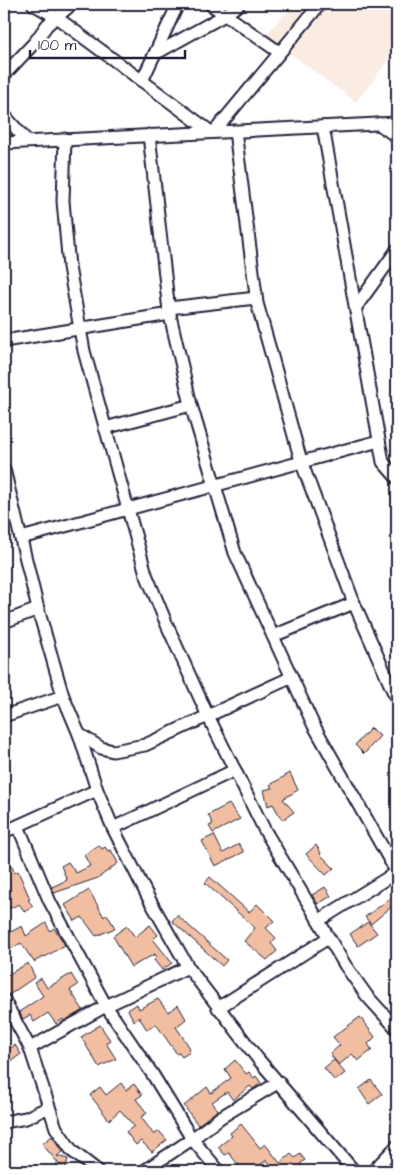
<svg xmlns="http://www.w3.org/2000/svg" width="401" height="1175" font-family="'Architects Daughter',sans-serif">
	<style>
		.built { fill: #fbece3 }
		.building { fill: #f1bea2; stroke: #22223b }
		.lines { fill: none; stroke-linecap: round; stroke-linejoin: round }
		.minor-casing { stroke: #22223b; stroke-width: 15 }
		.minor { stroke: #fff; stroke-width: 11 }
	</style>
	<rect width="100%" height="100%" fill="#fff"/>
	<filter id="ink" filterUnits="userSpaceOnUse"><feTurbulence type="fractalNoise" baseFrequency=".02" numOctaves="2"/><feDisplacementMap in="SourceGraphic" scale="10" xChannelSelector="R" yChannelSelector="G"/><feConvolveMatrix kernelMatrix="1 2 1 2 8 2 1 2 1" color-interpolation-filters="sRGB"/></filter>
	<g filter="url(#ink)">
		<polygon class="built" points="295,4 397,4 397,50 356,102 265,35"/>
		<g class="building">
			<polygon points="371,728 380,736 364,754 355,745"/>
			<polygon points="290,773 298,790 283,799 294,812 282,820 273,804 268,806 264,790 272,788 270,785"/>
			<polygon points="229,804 240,819 213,833 209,826 213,824 208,815"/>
			<polygon points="214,835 223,853 239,844 244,852 215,866 202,841"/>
			<polygon points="99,845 102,849 105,847 108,851 111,850 118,863 98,878 54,893 52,887 67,880 61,866 68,862 76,873 90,866 84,855"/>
			<polygon points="316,845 321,853 320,854 334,868 326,875 306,854"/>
			<polygon points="12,866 14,873 18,871 30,899 28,900 33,906 25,912 19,904 4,911 4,870"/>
			<polygon points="210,877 249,912 257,904 274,921 266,928 276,938 271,943 277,951 267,960 244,941 255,928 205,883"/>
			<polygon points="325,887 331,896 318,904 312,895"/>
			<polygon points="89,890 104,917 107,914 115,928 96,936 82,917 75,921 65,905"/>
			<polygon points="395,895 397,902 371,924 365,917"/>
			<polygon points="177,915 227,960 222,966 172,921"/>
			<polygon points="368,922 377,933 358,946 350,934"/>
			<polygon points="46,923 50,931 54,928 65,945 45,957 44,956 34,962 21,943 4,953 4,938 7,936 7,934 22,926 26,936"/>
			<polygon points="150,925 158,935 153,939 172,963 162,970 154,960 157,957 155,954 131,967 113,936 127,926 135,937"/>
			<polygon points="28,963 35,977 9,995 6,993 4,989 4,977"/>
			<polygon points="71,974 78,985 70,990 83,1010 64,1021 63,1019 56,1024 48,1013 34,1022 30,1015 23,1019 19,1012 43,996 34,982 41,978 47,988"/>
			<polygon points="158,999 168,1012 178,1005 186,1019 176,1027 190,1048 188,1049 190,1052 182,1057 179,1053 177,1054 156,1024 147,1030 139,1017 134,1021 128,1010 137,1004 139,1009"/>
			<polygon points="360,1017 375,1037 368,1044 372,1050 358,1061 352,1054 339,1065 330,1054 340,1045 333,1037"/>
			<polygon points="100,1025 110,1040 106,1043 116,1059 99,1067 81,1037"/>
			<polygon points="15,1045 21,1054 10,1062 4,1053"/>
			<polygon points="235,1060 246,1074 249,1072 254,1078 256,1076 261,1083 253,1089 250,1086 233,1100 227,1092 212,1102 218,1110 198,1125 184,1106 207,1087 211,1093 231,1078 225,1069"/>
			<polygon points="334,1060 345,1073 335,1081 324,1068"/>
			<polygon points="371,1080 382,1094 369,1104 359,1089"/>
			<polygon points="121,1083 126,1090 134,1084 142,1095 136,1099 147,1113 141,1117 154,1135 159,1131 167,1140 152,1152 141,1141 136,1145 129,1136 126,1132 134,1126 120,1110 109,1120 90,1095 100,1087 106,1095"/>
			<polygon points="241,1124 260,1148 265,1144 280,1163 291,1154 295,1158 300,1154 305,1160 300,1164 306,1171 269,1171 273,1168 267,1160 251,1171 243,1171 229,1153 225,1155 218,1147 232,1136 230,1133"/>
			<polygon points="52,1136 63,1152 57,1156 68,1159 65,1171 42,1144"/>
		</g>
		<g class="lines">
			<g class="minor-casing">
				<g id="minor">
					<polyline points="33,4 56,17 211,132"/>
					<polyline points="210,4 279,52"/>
					<polyline points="155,54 225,15 239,4"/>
					<polyline points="4,75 35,42 47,25 72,4"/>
					<polyline points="142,81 178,4"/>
					<polyline points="4,115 27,141"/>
					<polyline points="379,124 397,137"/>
					<polyline points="323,127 383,462 397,478"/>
					<polyline points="235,131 257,303 301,461 354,603 397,700"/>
					<polyline points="214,132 320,4"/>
					<polyline points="149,135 169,311 191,405 235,553 313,724 397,873"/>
					<polyline points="65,139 63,201 69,267 84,351 146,574 167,625 207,714 264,829 345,965 367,996 397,1029"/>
					<polyline points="4,143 397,123"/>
					<polyline points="356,307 397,250"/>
					<polyline points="169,308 256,298"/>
					<polyline points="4,341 170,314"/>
					<polyline points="105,428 191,405"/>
					<polyline points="4,469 38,609 63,696 79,734 97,790 113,828 148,897 188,967 258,1059 354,1171"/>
					<polyline points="21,538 379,441"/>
					<polyline points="4,622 38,609"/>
					<polyline points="273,636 354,603"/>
					<polyline points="4,716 63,696"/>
					<polyline points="79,734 101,748 113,751 145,745 292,677"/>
					<polyline points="18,826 50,902 106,1006 153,1075 192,1139 219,1171"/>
					<polyline points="113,828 235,770"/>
					<polyline points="4,832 97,790"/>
					<polyline points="318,921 397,872"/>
					<polyline points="4,1000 30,1048 56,1128 72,1151 98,1171"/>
					<polyline points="218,1008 328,938"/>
					<polyline points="30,1048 106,1006 188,967"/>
					<polyline points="4,1122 26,1118 49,1107"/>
					<polyline points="144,1171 192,1139 221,1117 279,1082"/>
					<polyline points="373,1171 397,1146"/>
				</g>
			</g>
			<use href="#minor" class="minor"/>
		</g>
	</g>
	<rect width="401" height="1175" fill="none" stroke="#fff" stroke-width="20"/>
	<rect x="10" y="10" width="381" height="1155" fill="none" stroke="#22223b" stroke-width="2" filter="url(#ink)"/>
	<path d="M30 50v8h155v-8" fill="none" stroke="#22223b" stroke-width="2.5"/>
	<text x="38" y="50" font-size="15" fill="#22223b" stroke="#ffffff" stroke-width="4" paint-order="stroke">100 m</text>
</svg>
